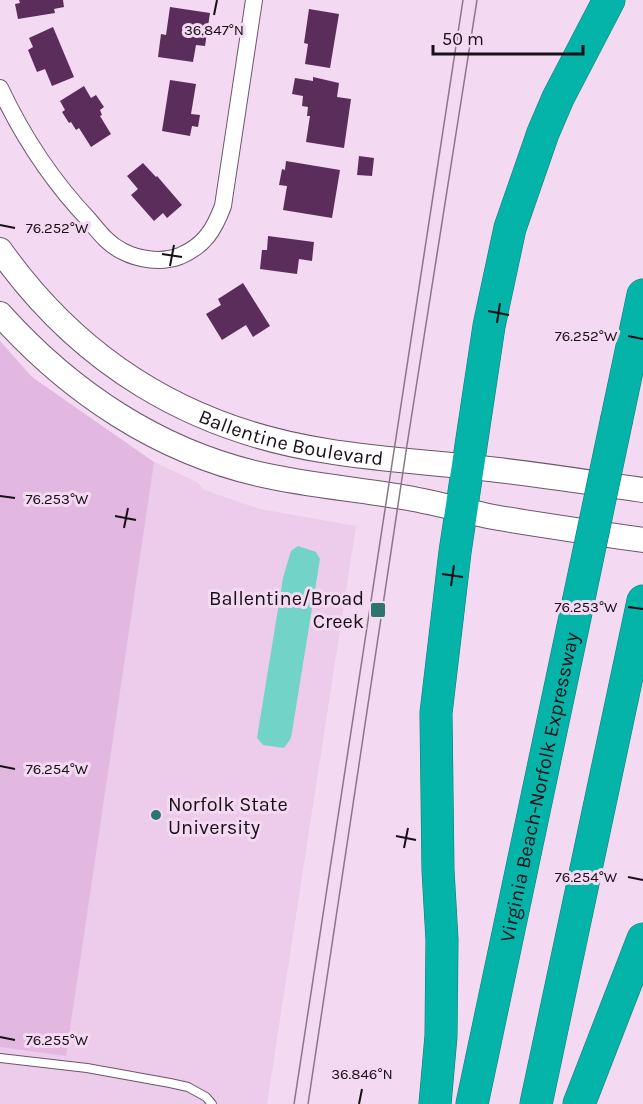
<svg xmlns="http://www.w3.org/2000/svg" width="643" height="1104" font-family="Karla,sans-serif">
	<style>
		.built { fill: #ecccea }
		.green { fill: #e3b8e0 }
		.water { fill: #72d3c9 }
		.building { fill: #5b2d5a }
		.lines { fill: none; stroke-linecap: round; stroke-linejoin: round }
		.lane-casing { stroke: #6c556b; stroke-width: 10 }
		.street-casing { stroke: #6c556b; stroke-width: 18 }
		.secondary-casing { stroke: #6c556b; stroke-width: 26 }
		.highway-casing { stroke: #0b7a76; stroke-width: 33 }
		.lane { stroke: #fff; stroke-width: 8 }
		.street { stroke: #fff; stroke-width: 16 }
		.secondary { stroke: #fff; stroke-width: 24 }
		.highway { stroke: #04b4a8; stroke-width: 32 }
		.tram { stroke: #897788; stroke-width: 1.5 }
		.highway-bridge-casing { stroke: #0b7a76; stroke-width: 33; stroke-linecap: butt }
		.highway-bridge { stroke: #04b4a8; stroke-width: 32 }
		.ticks { fill: none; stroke: #180f18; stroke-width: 2 }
		.poi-dot { fill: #2c756e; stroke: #f4d9f2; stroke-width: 2 }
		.labels { text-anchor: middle; stroke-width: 6; stroke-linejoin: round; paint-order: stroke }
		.street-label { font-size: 20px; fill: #180f18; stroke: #f4d9f2 }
		.poi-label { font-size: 20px; fill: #180f18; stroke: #f4d9f2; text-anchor: end }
		.ticks-label { font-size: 15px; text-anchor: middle; fill: #180f18; stroke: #f4d9f2; stroke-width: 6; stroke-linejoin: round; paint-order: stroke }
	</style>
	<rect width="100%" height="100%" fill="#f4d9f2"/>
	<polygon class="built" points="0,346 19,367 86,421 154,462 197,482 204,490 260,509 356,526 267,1104 0,1104"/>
	<polygon class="green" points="0,341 32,377 154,462 66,1056 0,1047"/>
	<polygon class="water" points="298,546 316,552 320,559 291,738 284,748 263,745 257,738 283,578 291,551"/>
	<g class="building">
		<polygon points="19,0 63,0 64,7 54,9 55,13 18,19 15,4 20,3"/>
		<polygon points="170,7 210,13 205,46 196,45 193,62 158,57 161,34 166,35"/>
		<polygon points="309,9 339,14 330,68 305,64 308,44 304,43"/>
		<polygon points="53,27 74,77 52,86 45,69 37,72 28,50 33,47 29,38"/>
		<polygon points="313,77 339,83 337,97 351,99 344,148 306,142 310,116 307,116 308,107 302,106 303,96 292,94 295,78 313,81"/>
		<polygon points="170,80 196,84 191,114 200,115 198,127 192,126 190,136 162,131"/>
		<polygon points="84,86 91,98 96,95 104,107 100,110 102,115 100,116 111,134 91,147 79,128 76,130 71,122 69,123 62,112 65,110 60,101"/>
		<polygon points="359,156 374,158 372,176 357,175"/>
		<polygon points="286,161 340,170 332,218 283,210 287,186 279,185 282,169 285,170"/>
		<polygon points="143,163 156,177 157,176 182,205 167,218 163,213 154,221 131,195 138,189 127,176"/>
		<polygon points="268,236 314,242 312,261 299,259 297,274 260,269 262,250 267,250"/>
		<polygon points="243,283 270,326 253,337 246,325 222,340 206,314 221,305 218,299"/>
	</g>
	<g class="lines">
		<g class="lane-casing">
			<polyline id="lane" points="0,1058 87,1068 170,1083 188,1087 206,1097 212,1104"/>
		</g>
		<g class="street-casing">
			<path id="street" d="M0,88C23,137 52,181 89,220C99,232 108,244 122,251C139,260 162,263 180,256C204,246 214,230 223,206L254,0"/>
		</g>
		<g class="secondary-casing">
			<g id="secondary">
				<path id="s1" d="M0,250C80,363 191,430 327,451C375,459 424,462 472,467C529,473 586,482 643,490"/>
				<path d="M0,314C70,392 159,452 263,475C308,485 355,489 402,497C435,502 466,512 499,518C547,526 595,533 643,540"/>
			</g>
		</g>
		<g class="highway-casing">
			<g id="highway">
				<polyline points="617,418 643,295"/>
				<polyline points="435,1104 441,1036 442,940 438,870 436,713 455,552 489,326 510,228 543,133 558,98 609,0"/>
				<path id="s2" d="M472,1104L578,603"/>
				<polyline points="536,1104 643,601"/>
				<polyline points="579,1104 643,939"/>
			</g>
		</g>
		<use href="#lane" class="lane"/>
		<use href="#street" class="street"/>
		<use href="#secondary" class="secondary"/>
		<use href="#highway" class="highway"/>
		<g class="tram">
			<polyline points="294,1104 463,0"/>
			<polyline points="308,1104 407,445 477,0"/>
		</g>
		<g class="highway-bridge-casing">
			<polyline id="highway-bridge" points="578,603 617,418"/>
		</g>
		<use href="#highway-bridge" class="highway-bridge"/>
	</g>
	<path class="ticks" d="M214,15L217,0M0,225L15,228M162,254L182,257M170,266L174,245M488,311L509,315M497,323L500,303M628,336L643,339M0,496L15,498M115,516L136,520M124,528L128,508M442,574L463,577M451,586L454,565M628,607L643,609M0,766L15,769M396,836L416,840M404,848L408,828M628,877L643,880M0,1037L15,1040M359,1104L362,1089"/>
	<g class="poi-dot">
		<rect x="370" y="602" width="16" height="16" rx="3"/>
		<circle cx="156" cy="815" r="6"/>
	</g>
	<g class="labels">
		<g class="street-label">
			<text dy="7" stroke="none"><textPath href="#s1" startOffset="357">Ballentine Boulevard</textPath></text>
			<text dy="7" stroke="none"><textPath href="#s2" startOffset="324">Virginia Beach-Norfolk Expressway</textPath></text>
		</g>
		<g class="poi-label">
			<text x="364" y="605">Ballentine/Broad<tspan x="364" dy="23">Creek</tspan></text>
			<text x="168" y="811" text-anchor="start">Norfolk State<tspan x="168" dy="23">University</tspan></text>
		</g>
	</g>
	<g class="ticks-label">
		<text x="214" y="35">36.847°N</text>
		<text x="57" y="233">76.252°W</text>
		<text x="586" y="341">76.252°W</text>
		<text x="57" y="504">76.253°W</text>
		<text x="586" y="612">76.253°W</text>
		<text x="57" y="774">76.254°W</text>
		<text x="586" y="882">76.254°W</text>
		<text x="57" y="1045">76.255°W</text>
		<text x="362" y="1079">36.846°N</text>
	</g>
	<path d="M433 45v9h150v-9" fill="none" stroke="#180f18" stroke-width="3"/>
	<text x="442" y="45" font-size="18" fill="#180f18" stroke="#f4d9f2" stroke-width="4.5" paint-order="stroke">50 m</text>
</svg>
